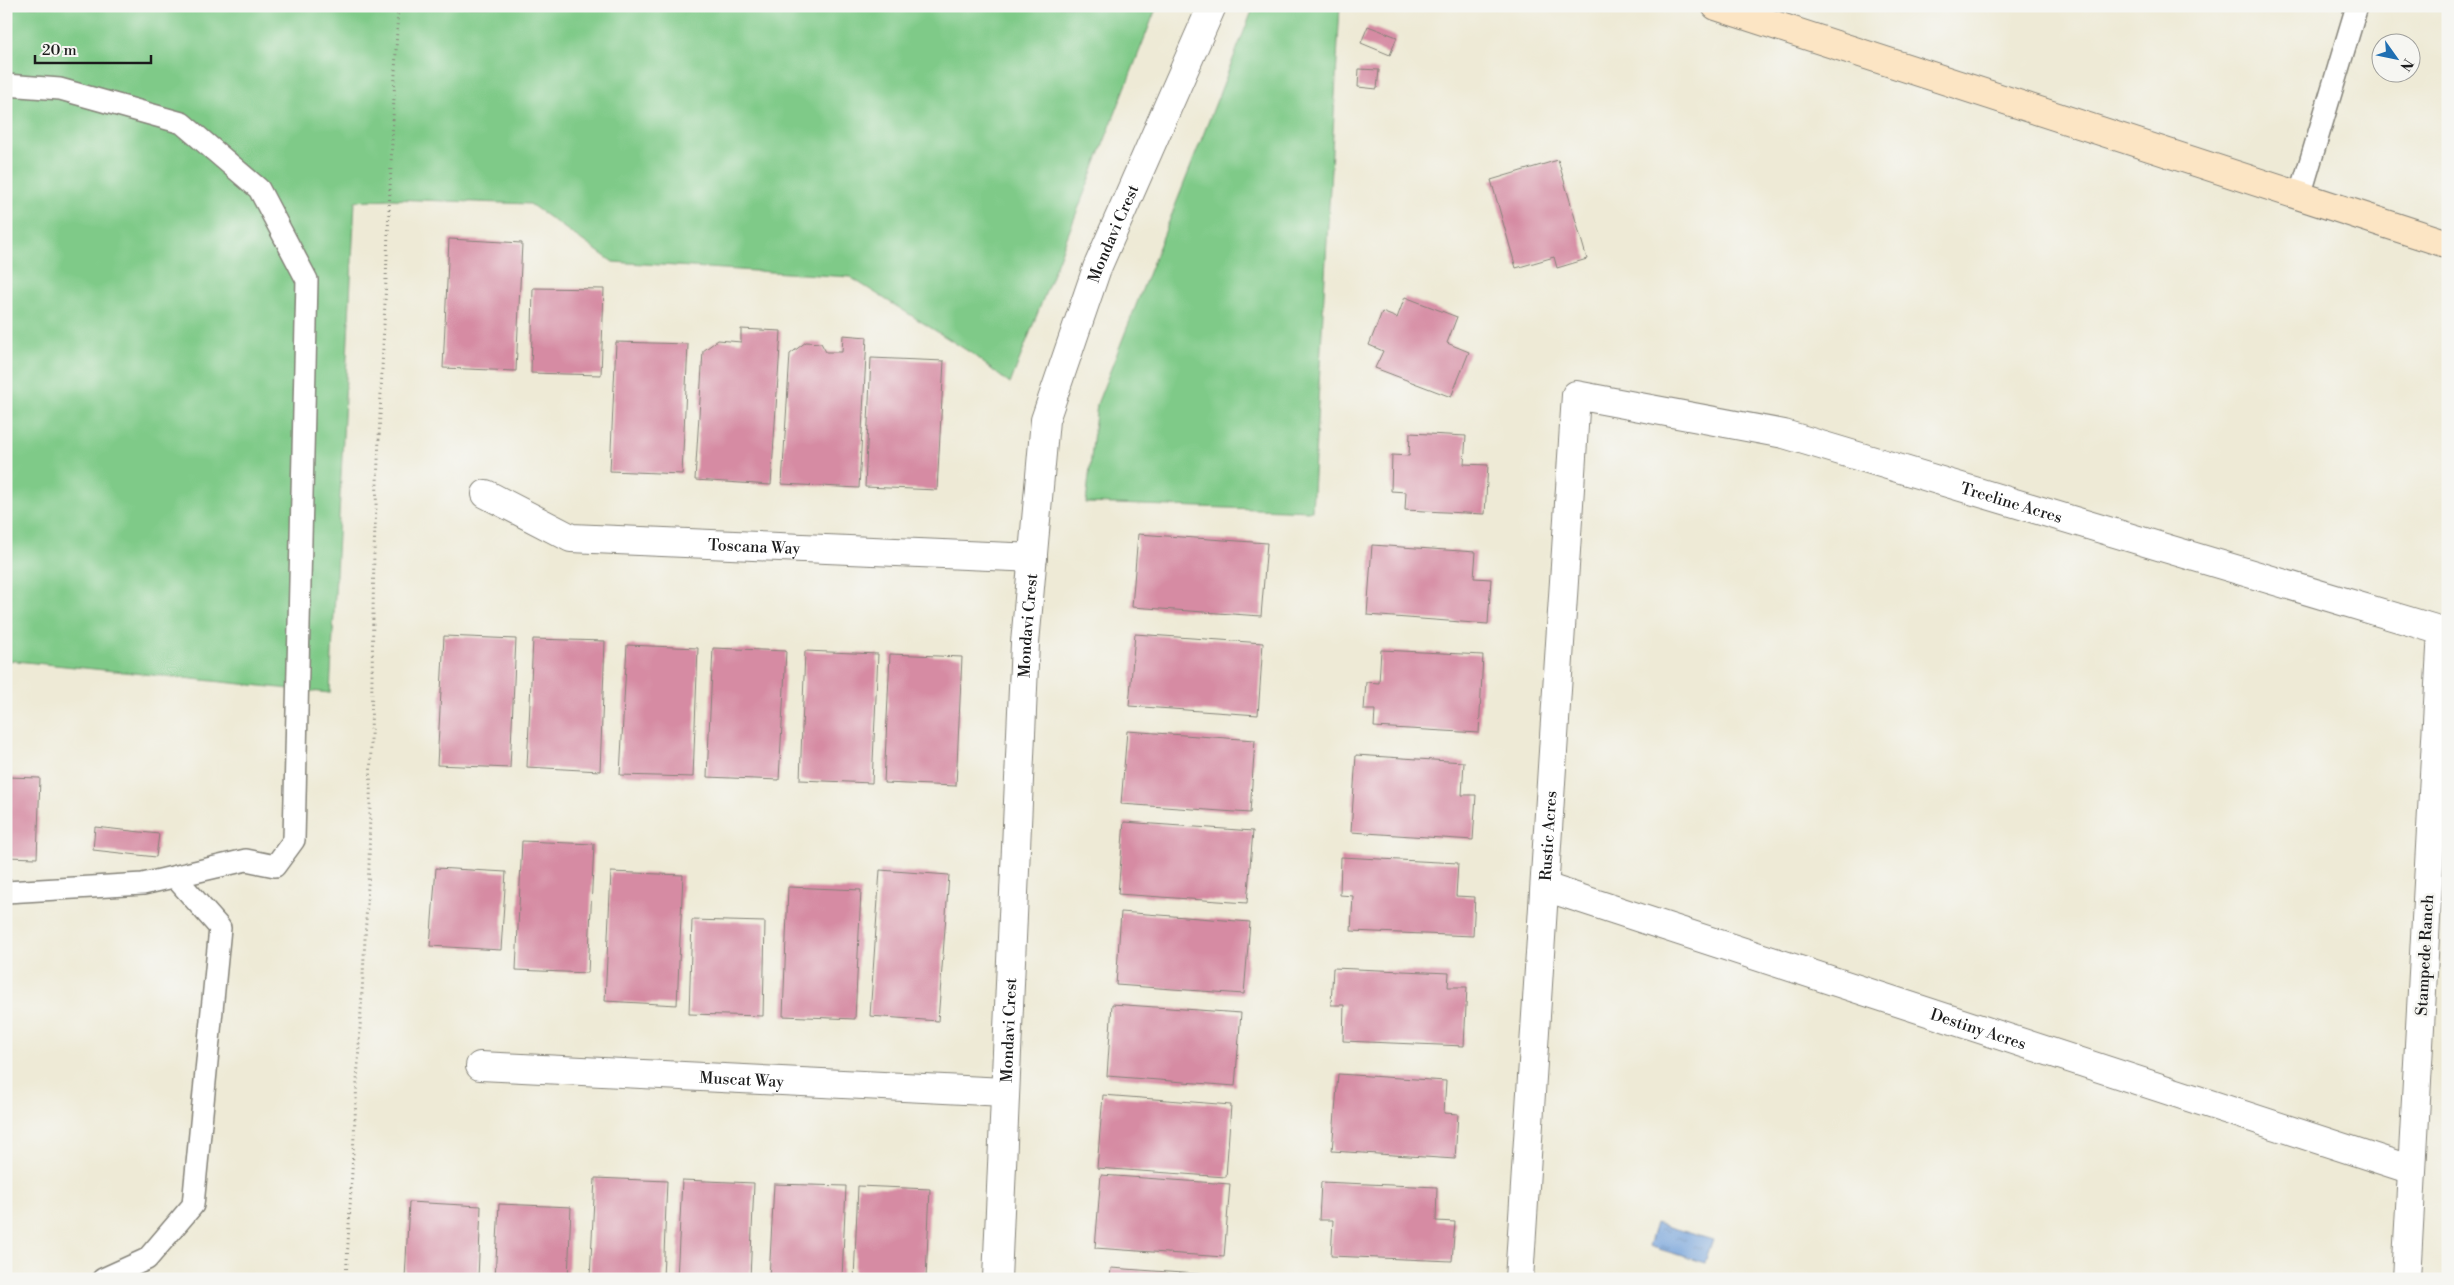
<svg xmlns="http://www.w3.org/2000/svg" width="2454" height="1285" font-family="'Libre Bodoni',serif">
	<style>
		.grass { fill: #7fca88; stroke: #4e7352 }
		.water { fill: url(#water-ripples); stroke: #465e7a }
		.building { fill: #d68ba3 }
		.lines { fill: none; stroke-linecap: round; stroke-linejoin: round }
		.lane-casing { stroke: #858379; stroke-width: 24 }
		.street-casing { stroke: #858379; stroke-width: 30 }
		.secondary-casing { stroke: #858379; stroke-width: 30 }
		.path { stroke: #858379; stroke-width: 3; stroke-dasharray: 1 4; stroke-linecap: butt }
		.lane { stroke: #fff; stroke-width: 21 }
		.street { stroke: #fff; stroke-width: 28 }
		.secondary { stroke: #fce5c4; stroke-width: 28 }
		.labels { text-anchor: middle; stroke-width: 5; stroke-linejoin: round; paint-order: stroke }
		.street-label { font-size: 16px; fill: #1c1c1c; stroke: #f6f6f2 }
	</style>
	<defs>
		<pattern id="water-ripples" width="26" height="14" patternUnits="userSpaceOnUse" patternTransform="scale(1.25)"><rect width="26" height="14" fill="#709fd9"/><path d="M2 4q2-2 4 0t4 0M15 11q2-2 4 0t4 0" fill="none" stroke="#5b81af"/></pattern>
	</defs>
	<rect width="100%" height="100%" fill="#f6f6f2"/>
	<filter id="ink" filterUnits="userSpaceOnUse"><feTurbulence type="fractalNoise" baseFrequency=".02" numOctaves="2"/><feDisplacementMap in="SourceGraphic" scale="10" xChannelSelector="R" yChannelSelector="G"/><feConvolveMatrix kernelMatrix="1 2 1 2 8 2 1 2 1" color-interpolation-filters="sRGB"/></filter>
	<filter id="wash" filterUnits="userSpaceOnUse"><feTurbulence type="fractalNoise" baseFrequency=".0096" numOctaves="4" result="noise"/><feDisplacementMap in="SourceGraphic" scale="20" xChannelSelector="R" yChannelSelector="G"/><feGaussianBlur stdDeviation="1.12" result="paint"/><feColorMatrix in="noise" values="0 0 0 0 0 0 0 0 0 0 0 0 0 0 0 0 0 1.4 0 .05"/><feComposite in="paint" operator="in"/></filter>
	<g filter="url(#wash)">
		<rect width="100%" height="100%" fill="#eeead6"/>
		<g class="grass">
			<polygon points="6,6 1157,6 1010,384 971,353 850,277 613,262 530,204 390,199 355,201 330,693 6,660"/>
			<polygon points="1254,6 1340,6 1312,511 1086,503 1097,404"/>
		</g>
		<polygon class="water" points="1656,1223 1713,1240 1705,1263 1649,1246"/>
		<g id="blocks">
			<g class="building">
				<polygon points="1368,26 1397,37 1390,55 1361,43"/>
				<polygon points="1359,69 1379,70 1377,89 1358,87"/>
				<polygon points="1558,160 1587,259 1557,268 1554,257 1516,268 1491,180"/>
				<polygon points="449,239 522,243 516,371 443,368"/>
				<polygon points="533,288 604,289 601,375 531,373"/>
				<polygon points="1405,297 1457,317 1447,343 1469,352 1451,397 1375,368 1383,351 1369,345 1382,312 1397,318"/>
				<polygon points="741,329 781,331 771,485 695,480 703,351 718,340 741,342"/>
				<polygon points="843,335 867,337 859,488 782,484 790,354 806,342 821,343 826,352 842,352"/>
				<polygon points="616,342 688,344 682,474 610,471"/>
				<polygon points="871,358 944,361 937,490 865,487"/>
				<polygon points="1410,433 1466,436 1464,464 1488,465 1485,514 1405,510 1406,492 1391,491 1392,455 1409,456"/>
				<polygon points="1138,534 1267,543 1261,616 1132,607"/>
				<polygon points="1372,545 1476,552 1474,578 1491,579 1488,624 1367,615"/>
				<polygon points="1135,634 1263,643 1258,715 1129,706"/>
				<polygon points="444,636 516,639 510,768 437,765"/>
				<polygon points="533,639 605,641 600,771 527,767"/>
				<polygon points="627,645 698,648 693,777 620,775"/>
				<polygon points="713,648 786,651 779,780 707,777"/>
				<polygon points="1381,650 1483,655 1479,733 1374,727 1375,710 1364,710 1366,682 1379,683"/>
				<polygon points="805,651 878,654 872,783 800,780"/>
				<polygon points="890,654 962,657 956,786 884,783"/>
				<polygon points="1127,731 1255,740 1250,813 1121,804"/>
				<polygon points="1356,755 1464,762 1462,795 1476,795 1473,840 1351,832"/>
				<polygon points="6,777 40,778 37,858 6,857"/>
				<polygon points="1124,822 1253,831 1247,903 1118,894"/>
				<polygon points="95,827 159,834 156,857 93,850"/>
				<polygon points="522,841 594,844 588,973 516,970"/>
				<polygon points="1341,857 1458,863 1456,896 1475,897 1473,936 1351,931 1353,896 1340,895"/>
				<polygon points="436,868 506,872 501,950 430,946"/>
				<polygon points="880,870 949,875 938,1021 870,1016"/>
				<polygon points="611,872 683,875 677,1005 605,1001"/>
				<polygon points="788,887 861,890 855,1019 783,1016"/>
				<polygon points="1121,912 1250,922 1244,994 1116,985"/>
				<polygon points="692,920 765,922 763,1016 689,1014"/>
				<polygon points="1333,968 1449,973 1448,987 1467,987 1464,1046 1343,1041 1344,1005 1331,1005"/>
				<polygon points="1112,1004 1241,1013 1235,1086 1107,1076"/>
				<polygon points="1338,1074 1446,1081 1444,1113 1458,1114 1455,1159 1332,1151"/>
				<polygon points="1103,1095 1231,1105 1226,1177 1097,1168"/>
				<polygon points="1101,1175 1230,1184 1224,1257 1095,1248"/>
				<polygon points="595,1178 667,1181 663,1279 590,1279"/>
				<polygon points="682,1180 754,1183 750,1279 677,1279"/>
				<polygon points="1321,1182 1437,1187 1436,1221 1455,1222 1452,1261 1331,1256 1333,1220 1319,1220"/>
				<polygon points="774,1184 846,1186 842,1279 769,1279"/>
				<polygon points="858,1186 930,1189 926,1279 854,1279"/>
				<polygon points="409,1202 481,1206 478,1279 405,1279"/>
				<polygon points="499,1204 571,1207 568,1279 495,1279"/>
				<polygon points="1111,1268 1240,1277 1240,1279 1110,1279"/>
			</g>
		</g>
	</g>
	<g filter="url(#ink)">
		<use href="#blocks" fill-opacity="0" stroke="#858379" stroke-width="1"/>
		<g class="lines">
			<g class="lane-casing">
				<g id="lane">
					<polyline points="6,85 60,89 182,123 259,189 307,280 294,840 275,866 246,860 143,884 6,892"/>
					<polyline points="2300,196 2357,6"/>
					<polyline points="103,1279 147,1259 193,1205 220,928 175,877"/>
				</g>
			</g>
			<g class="street-casing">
				<g id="street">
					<path id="s1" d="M486,494L571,538L1033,558"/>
					<path id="s2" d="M1545,887L2412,1170"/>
					<path id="s3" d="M480,1066L1005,1092"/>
					<path id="s4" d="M997,1279L1025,643L1045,420L1097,268L1212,6"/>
					<path id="s5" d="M1519,1279L1576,395L1784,434L2442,631L2406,1279"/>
				</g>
			</g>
			<g class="secondary-casing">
				<polyline id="secondary" points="1716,6 2448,244"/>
			</g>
			<polyline class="path" points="346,1279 369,867 374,551 398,6"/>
			<use href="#lane" class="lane"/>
			<use href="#street" class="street"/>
			<use href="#secondary" class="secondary"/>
		</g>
	</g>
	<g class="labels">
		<g class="street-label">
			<text dy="6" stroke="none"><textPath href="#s4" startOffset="1059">Mondavi Crest</textPath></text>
			<text dy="6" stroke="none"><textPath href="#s5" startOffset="1335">Treeline Acres</textPath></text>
			<text dy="6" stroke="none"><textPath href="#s1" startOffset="279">Toscana Way</textPath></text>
			<text dy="6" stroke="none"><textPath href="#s4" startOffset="654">Mondavi Crest</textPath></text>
			<text dy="6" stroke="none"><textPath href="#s5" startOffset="444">Rustic Acres</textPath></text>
			<text transform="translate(2424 955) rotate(-87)" y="6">Stampede Ranch</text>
			<text dy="6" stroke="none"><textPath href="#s2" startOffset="456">Destiny Acres</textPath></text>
			<text dy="6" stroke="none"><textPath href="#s4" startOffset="249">Mondavi Crest</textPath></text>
			<text dy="6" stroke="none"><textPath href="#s3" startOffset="262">Muscat Way</textPath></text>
		</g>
	</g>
	<rect width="2454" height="1285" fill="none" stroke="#f6f6f2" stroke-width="25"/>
	<g transform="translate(2396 58) rotate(123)"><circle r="24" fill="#f6f6f2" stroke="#9f9f9c"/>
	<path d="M0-4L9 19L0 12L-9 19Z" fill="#1f6fb2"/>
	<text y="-8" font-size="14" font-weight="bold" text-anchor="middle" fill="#1c1c1c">N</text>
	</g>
	<path d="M35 55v8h116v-8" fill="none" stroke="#1c1c1c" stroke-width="2.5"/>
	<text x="42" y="55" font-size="15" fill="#1c1c1c" stroke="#f6f6f2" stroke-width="4" paint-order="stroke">20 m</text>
</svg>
